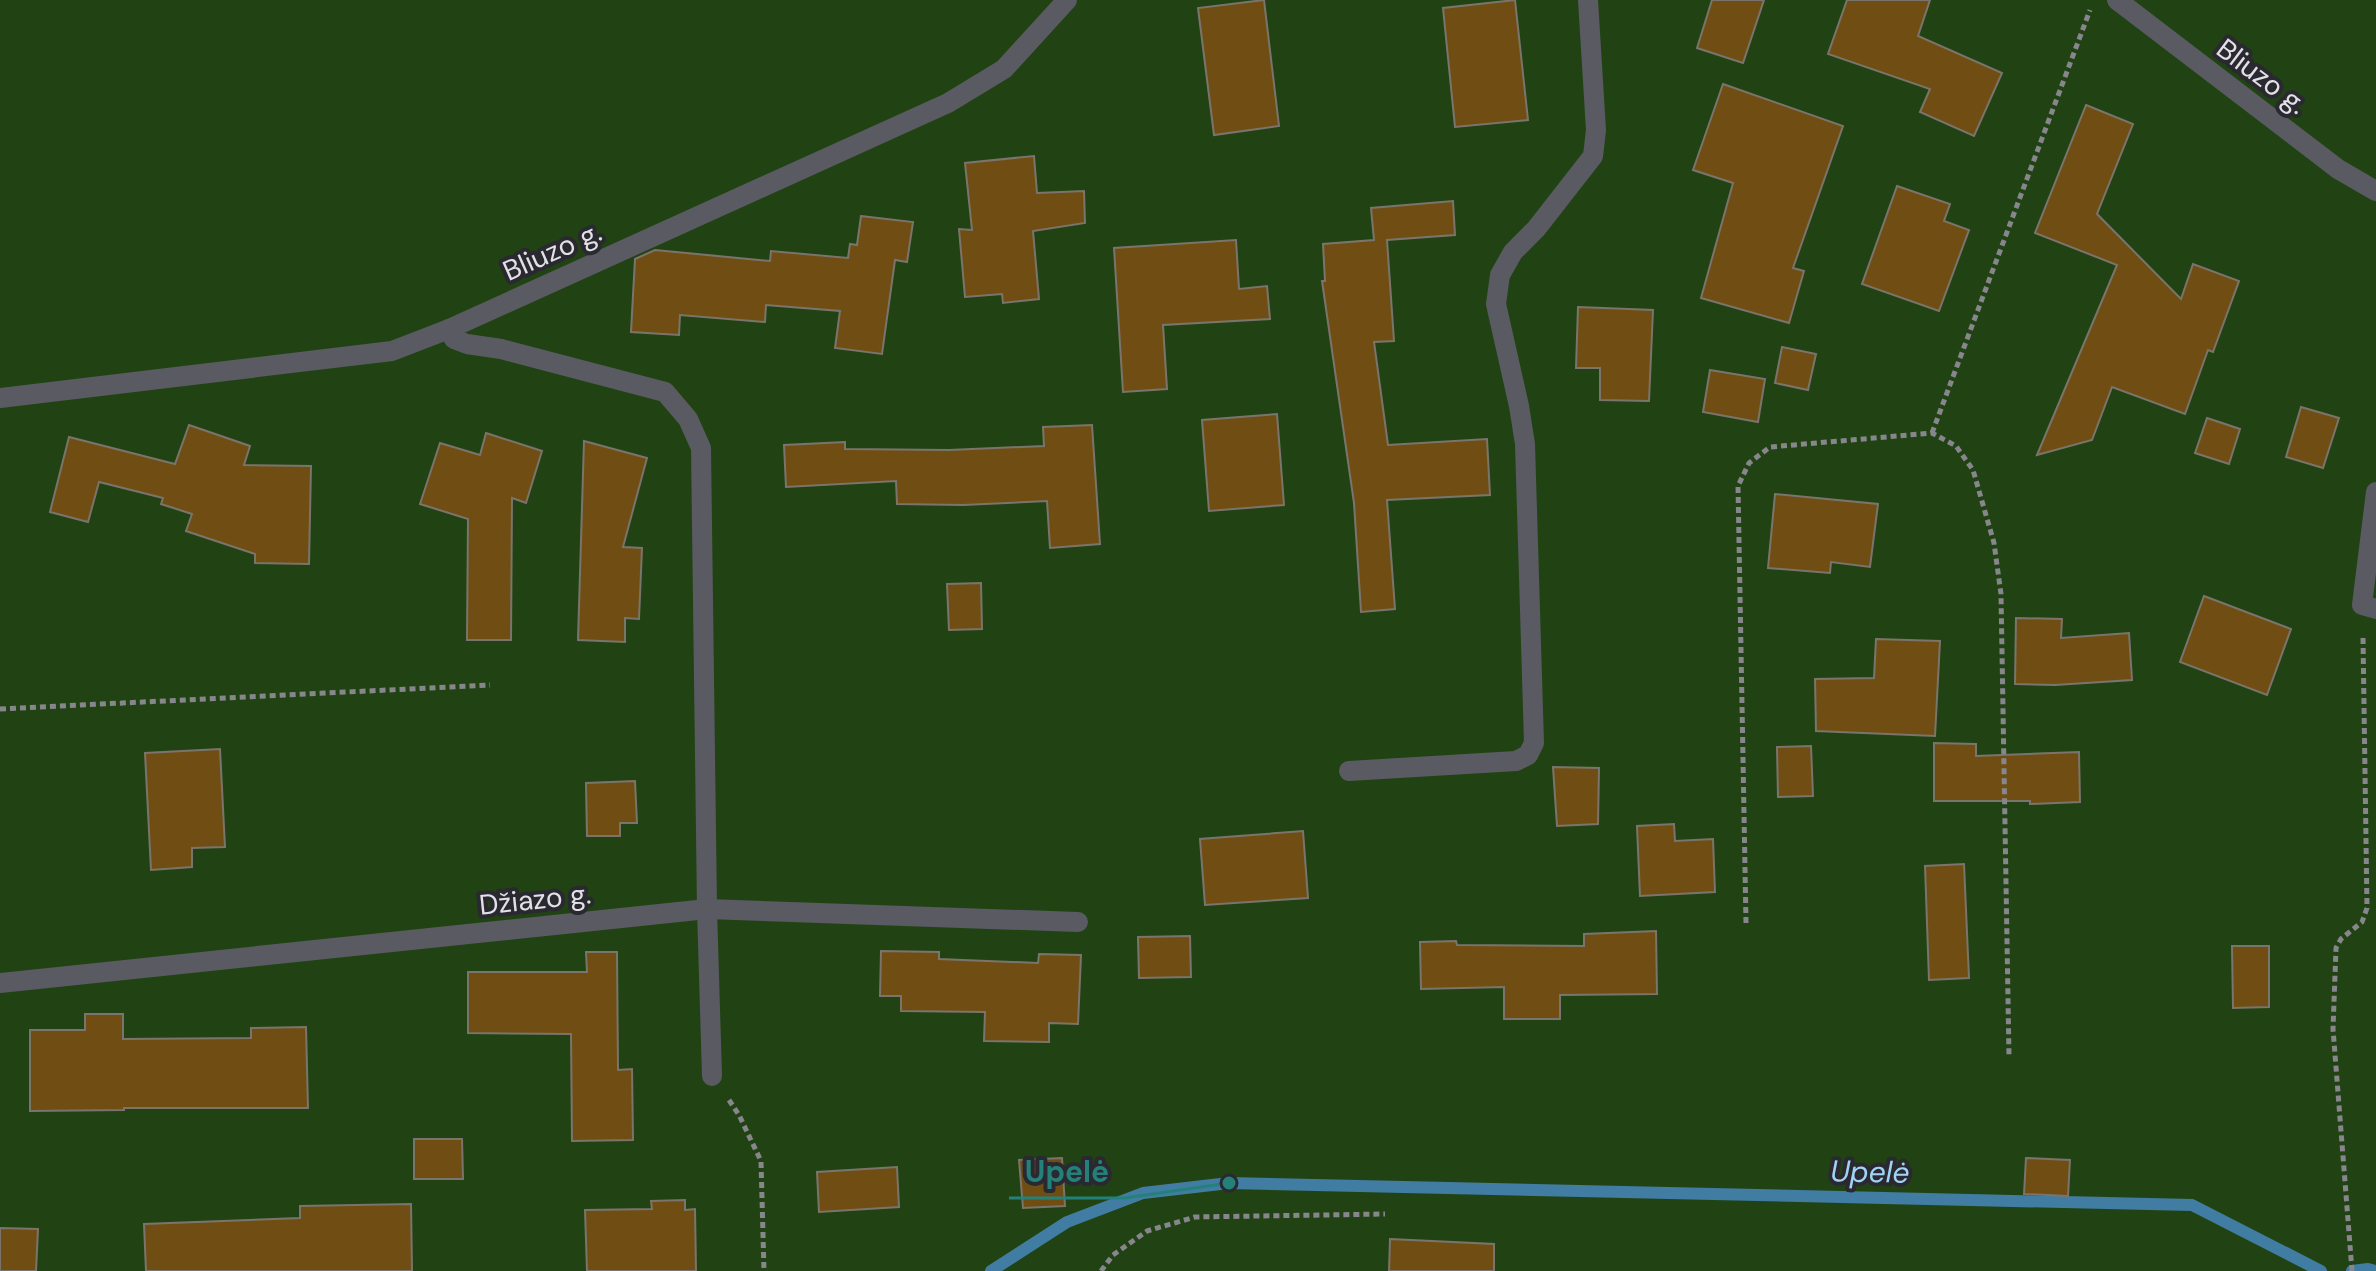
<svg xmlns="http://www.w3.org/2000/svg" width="2376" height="1271" font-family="'DM Sans',sans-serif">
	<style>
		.green { fill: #214313 }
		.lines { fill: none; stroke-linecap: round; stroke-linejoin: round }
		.stream { stroke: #417da2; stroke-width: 12 }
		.building { fill: #704e13; stroke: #7a746c; stroke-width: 2 }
		.path { stroke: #87868d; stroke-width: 5; stroke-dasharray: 6 4; stroke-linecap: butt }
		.street { stroke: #5a5a63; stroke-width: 20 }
		.labels { text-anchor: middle; stroke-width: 8; stroke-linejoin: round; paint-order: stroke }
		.street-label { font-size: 28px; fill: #e1e1e6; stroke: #2a2931 }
		.water-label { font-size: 30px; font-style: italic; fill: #a2d3f4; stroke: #2a2931 }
		.leader { fill: none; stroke: #24817a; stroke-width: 3 }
		.callout-dot { fill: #24817a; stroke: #2a2931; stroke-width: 3 }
		.callout-label { font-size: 30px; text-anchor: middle; font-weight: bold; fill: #24817a; stroke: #2a2931; stroke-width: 8; stroke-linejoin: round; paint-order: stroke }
	</style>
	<rect width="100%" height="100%" fill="#2a2931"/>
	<rect class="green" x="0" y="0" width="2376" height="1271"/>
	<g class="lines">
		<g class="stream">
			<polyline points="991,1271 1067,1222 1143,1193 1229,1183 2192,1205 2321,1271"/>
			<polyline points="2352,1271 2368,1269 2375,1271"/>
		</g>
	</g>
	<g class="building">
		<polygon points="1264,0 1279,126 1214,135 1198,8"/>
		<polygon points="1515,0 1528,120 1455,127 1443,8"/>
		<polygon points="1712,0 1764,0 1743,63 1697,48"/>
		<polygon points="1847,0 1930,0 1918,36 2002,73 1974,136 1920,112 1930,89 1828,54"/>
		<polygon points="1723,84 1843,126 1793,268 1804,271 1789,323 1701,298 1733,183 1693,170"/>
		<polygon points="2086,105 2133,124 2097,214 2181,299 2193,264 2239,281 2213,352 2208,350 2185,414 2112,387 2092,440 2037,455 2117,265 2035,233"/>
		<polygon points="1034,156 1037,193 1084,191 1085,223 1033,231 1039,299 1003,303 1002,294 965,297 959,229 972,230 965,163"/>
		<polygon points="1897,186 1950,204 1944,221 1969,230 1939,311 1862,284"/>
		<polygon points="1453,201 1455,235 1387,240 1394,341 1374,342 1388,445 1487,439 1490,495 1387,500 1395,609 1361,612 1354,503 1322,281 1325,281 1323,244 1374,240 1371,208"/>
		<polygon points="861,216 913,222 907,262 895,260 882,354 835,348 840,311 766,305 765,322 680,315 679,335 631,332 635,259 655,250 770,261 771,251 848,258 850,244 857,245"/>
		<polygon points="1236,240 1239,289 1267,286 1270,319 1163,325 1167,389 1123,392 1114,248"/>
		<polygon points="1578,307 1653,310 1649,401 1600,400 1600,368 1576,368"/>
		<polygon points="1782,347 1816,354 1808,390 1775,383"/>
		<polygon points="1710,370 1765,379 1758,422 1703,412"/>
		<polygon points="2301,407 2339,418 2323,468 2286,457"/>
		<polygon points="1277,414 1284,505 1209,511 1202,420"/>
		<polygon points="2207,418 2240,429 2229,464 2195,453"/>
		<polygon points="189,425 250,446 244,465 311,466 309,564 255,563 255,554 186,531 192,514 161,504 163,498 99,482 88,522 50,512 69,437 175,464"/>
		<polygon points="1092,425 1100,544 1050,548 1047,501 963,505 897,504 896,481 786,487 784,445 845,442 845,449 949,450 1044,446 1043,427"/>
		<polygon points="486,433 542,451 526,503 512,498 511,640 467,640 468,519 420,504 440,443 480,455"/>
		<polygon points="584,441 647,458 623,547 642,548 639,619 625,618 625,642 578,640"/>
		<polygon points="1775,494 1878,504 1870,567 1831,562 1830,573 1768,568"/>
		<polygon points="981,583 982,629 949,630 947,584"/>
		<polygon points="2204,596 2291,629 2267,695 2180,662"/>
		<polygon points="2016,618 2062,619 2061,638 2129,633 2132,680 2055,685 2015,684"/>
		<polygon points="1876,639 1940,641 1935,736 1816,731 1815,679 1874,678"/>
		<polygon points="1934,743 1976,744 1976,756 2079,752 2080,802 2030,804 2030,801 1934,801"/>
		<polygon points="1811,746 1813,796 1778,797 1777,747"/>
		<polygon points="220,749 225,847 192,848 192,867 151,870 145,753"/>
		<polygon points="1553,767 1599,768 1598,824 1557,826"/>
		<polygon points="635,781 637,823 620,823 620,836 587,836 586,783"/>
		<polygon points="1674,824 1675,841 1713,839 1715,892 1640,896 1637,826"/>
		<polygon points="1303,831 1308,898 1205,905 1200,839"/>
		<polygon points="1964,864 1969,978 1929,980 1925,866"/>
		<polygon points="1656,931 1657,994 1560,995 1560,1019 1504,1019 1504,987 1421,989 1420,942 1456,941 1457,945 1584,946 1584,934"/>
		<polygon points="1190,936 1191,977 1139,978 1138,937"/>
		<polygon points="2232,946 2269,946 2269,1007 2233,1008"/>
		<polygon points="881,951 939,952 939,959 1038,963 1039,954 1081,955 1078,1024 1049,1023 1049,1042 984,1041 985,1012 901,1011 901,996 880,996"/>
		<polygon points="586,952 617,952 618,1070 632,1069 633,1140 572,1141 571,1034 468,1033 468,972 587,972"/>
		<polygon points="85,1014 123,1014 123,1039 251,1038 251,1028 306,1027 308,1108 124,1108 124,1110 30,1111 30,1030 85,1030"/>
		<polygon points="414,1139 462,1139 463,1179 414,1179"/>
		<polygon points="1062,1158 1065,1206 1023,1208 1019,1160"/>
		<polygon points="2026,1158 2070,1160 2068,1196 2024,1194"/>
		<polygon points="897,1167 899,1207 819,1212 817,1172"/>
		<polygon points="685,1200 685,1210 695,1209 696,1271 587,1271 585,1210 652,1209 651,1201"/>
		<polygon points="411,1204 412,1271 146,1271 144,1224 300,1218 300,1206"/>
		<polygon points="0,1228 38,1229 36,1271 0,1271"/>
		<polygon points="1390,1239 1494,1244 1494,1271 1389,1271"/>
	</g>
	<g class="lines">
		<g class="path">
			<polyline points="1932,433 2090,10"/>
			<polyline points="0,709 490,685"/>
			<polyline points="1746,923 1738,486 1749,463 1770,447 1932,433 1956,446 1973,470 1994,543 2001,594 2009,1056"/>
			<polyline points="729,1100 739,1115 761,1161 764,1271"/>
			<polyline points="1101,1271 1113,1255 1147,1231 1195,1217 1385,1214"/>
			<polyline points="2352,1271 2333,1029 2336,948 2341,939 2362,922 2367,908 2363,637"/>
		</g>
		<g class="street">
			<polyline points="2117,0 2338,169 2376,191"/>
			<polyline points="449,329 454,339 467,344 501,349 665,392 688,419 701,448 707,909 712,1076"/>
			<polyline points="0,398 392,351 449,329 948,103 1004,69 1067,0"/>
			<polyline points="2376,492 2362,605 2376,609"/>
			<polyline points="1349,771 1516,761 1528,755 1534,743 1525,444 1519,406 1496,304 1500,275 1513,252 1536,229 1593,156 1596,130 1588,0"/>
			<polyline points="0,983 707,909 1078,922"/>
		</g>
	</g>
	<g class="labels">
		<g class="street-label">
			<text transform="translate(2262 76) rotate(37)" y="10">Bliuzo g.</text>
			<text transform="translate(552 251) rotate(-24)" y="10">Bliuzo g.</text>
			<text transform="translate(535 899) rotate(-6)" y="10">Džiazo g.</text>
		</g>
		<g class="water-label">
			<text transform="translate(1870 1172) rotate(1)" y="10">Upelė</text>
		</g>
	</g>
	<path class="leader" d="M1229 1183L1125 1198H1009"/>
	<circle class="callout-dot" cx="1229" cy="1183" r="8"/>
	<g class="callout-label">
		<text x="1067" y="1182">Upelė</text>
	</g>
</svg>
